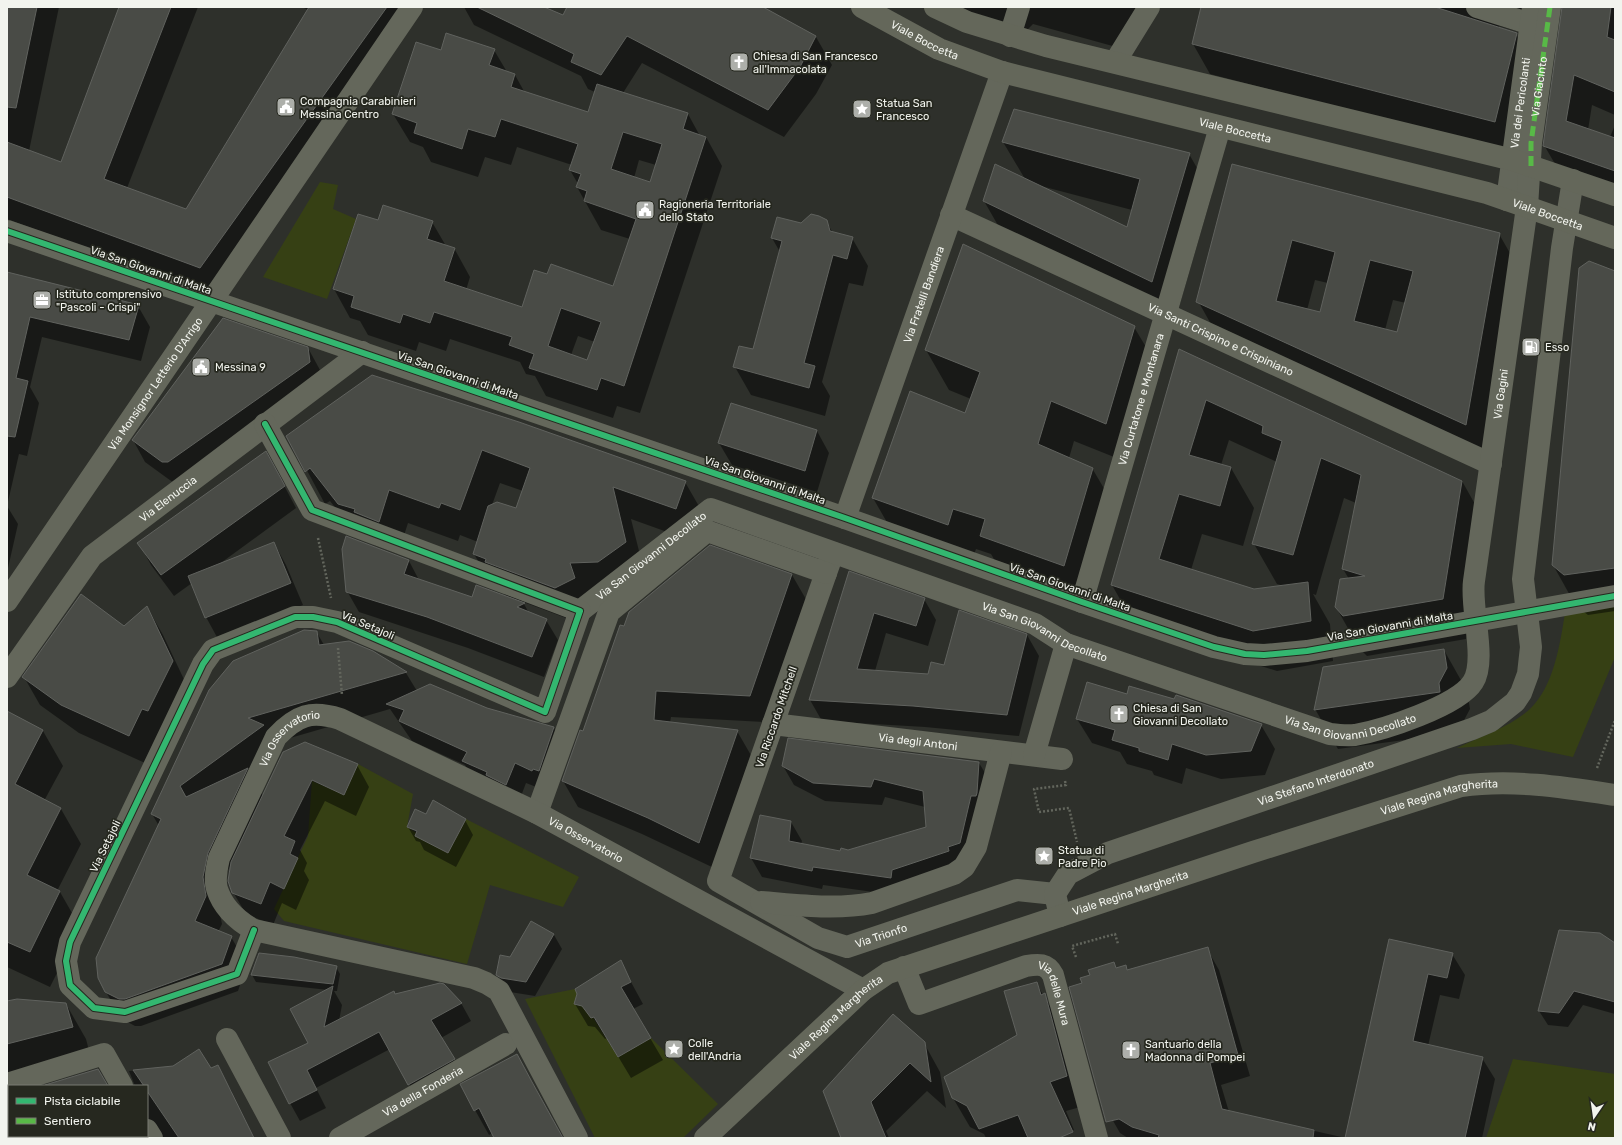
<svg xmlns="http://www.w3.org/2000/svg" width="1622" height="1145" font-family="Rubik,sans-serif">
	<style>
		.green { fill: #364014 }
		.shadow { fill: #0007; fill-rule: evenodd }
		.building { fill: #494b46; stroke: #60625e; fill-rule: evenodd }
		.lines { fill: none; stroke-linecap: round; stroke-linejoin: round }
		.path { stroke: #63665d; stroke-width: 2.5; stroke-dasharray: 2 2; stroke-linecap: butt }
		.minor { stroke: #64675b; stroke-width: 22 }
		.major { stroke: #64675a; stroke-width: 22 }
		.quiet { stroke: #58b947; stroke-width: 5; stroke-dasharray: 10 5; stroke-linecap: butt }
		.cycleway-casing { stroke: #26281f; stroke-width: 8 }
		.cycleway { stroke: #33b770; stroke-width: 6 }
		.labels { text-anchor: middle; stroke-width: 3.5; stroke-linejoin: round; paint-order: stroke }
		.street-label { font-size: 11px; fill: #f2f4ee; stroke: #26281f }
		.poi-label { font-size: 11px; fill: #f2f4ee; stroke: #26281f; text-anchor: start }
	</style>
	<rect width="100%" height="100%" fill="#2e302b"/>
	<g class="green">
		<polygon points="320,182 338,185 333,209 356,219 327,299 263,277"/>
		<path d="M1615,602V657L1573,757L1511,744L1457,748C1481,736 1510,727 1530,709C1554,686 1560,644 1565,613Z"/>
		<polygon points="358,764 413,794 407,827 448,853 466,819 579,877 563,907 490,885 467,964 284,921 274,909 308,836 312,781 344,795"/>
		<polygon points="575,989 618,1057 651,1038 718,1104 683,1138 595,1138 525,999"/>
		<polygon points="1513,1059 1615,1074 1615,1138 1486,1138"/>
	</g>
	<g class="shadow">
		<polygon points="7,7 59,7 29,151 61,163 120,7 198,7 127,188 186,210 308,10 302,7 414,7 216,296 7,219"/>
		<path d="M464,7H541L594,29L580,7H761L816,37L832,65L816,94L784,137L642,63L623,93L688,114L700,136L706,137L722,166L640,413L617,406L613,418L546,396L535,376L526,374L520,362L450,339L446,351L419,342L416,351L368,335L360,321L350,318L334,289L358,215L379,222H432L446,246L454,248L470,277L466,290L522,308L548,276L613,287L630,239L601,230L577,187L578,184L570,170L572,165L517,147L511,165L485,157L478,177L431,162L423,147L410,142L393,114L442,51L494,50L507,72L515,75L525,93L588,113L595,92L588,89L581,76L474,25ZM639,160L656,165L650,183L634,178ZM578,336L595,342L588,361L571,355Z"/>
		<polygon points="952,7 1151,7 1127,50 1033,24 1028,29 1023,37"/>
		<polygon points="1202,7 1539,7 1527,34 1499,26 1499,28 1516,34 1534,64 1512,152 1210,74 1193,44"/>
		<polygon points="1563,7 1615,7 1615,115 1592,105 1588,130 1610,137 1615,125 1615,195 1562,176 1544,145"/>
		<path d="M1003,142L1189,154L1212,194L1175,321L1007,241L984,201L1025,179ZM1041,186L1132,210L1127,228L1040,187Z"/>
		<path d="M1232,165L1499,234L1522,274L1489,464L1221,342L1198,301ZM1315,280L1328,283L1320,313L1307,310ZM1393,300L1406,303L1398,334L1385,330Z"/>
		<polygon points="826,221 833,233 852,238 868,266 863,286 849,283 822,382 830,396 825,416 751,395 735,367 753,351 780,252 772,238 801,224"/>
		<polygon points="1615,272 1615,611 1588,615 1576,606 1553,565"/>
		<polygon points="7,273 79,290 138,306 150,327 141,361 42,337 30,387 39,403 27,456 19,454 7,506 18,524 8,568 7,568"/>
		<polygon points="1134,327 1158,367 1129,463 1074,441 1069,458 1092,468 1116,509 1087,605 1004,576 991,554 976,549 971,564 896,538 873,498 966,415 971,399 949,390 926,350"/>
		<polygon points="308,348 320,370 178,486 145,462 133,440"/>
		<path d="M1180,351L1462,481L1485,522L1466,639L1367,656L1359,648L1336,607L1349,579L1343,569L1356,503L1344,498L1316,595L1313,594L1330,624L1333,661L1277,671L1135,626L1112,585ZM1229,440L1277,462L1254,544L1277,584L1284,586L1254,590L1191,570L1202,534L1243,546L1254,508L1231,468L1221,465Z"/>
		<path d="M373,376L685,482L704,515L695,542L631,519L645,575L574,621L505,595L503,591L493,587L474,554L478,542L460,535L458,541L408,523L398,554L374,545L371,541L358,537L330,501L325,504L288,435ZM500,483L523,491L517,509L492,505Z"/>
		<polygon points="817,431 829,453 817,492 732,465 719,443"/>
		<polygon points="278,474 296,508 218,565 274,543 286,565 303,605 218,639 206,617 192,583 174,596 151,565 139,543"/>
		<polygon points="409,561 419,580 472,598 477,587 524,604 529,613 546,620 558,640 544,677 468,648 359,612 347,591"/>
		<polygon points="850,573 924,599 936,620 928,646 886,633 875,671 929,675 944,667 1027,635 1039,656 1019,736 925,727 822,721 810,700"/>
		<polygon points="792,575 807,601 765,722 671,717 670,723 737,731 752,757 714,868 642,834 578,807 563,781 584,733 624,627"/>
		<polygon points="147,607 163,635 189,690 145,763 79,733 40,705 24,677 124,627"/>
		<polygon points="304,630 316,631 324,645 373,652 406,673 417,691 554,728 565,748 544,790 526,783 518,804 474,781 465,765 412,741 390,709 273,743 250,774 263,796 284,752 357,765 369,787 356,816 325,801 300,850 307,863 304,871 309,880 296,910 282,903 273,925 246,914 233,892 231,864 223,881 218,905 222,924 218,932 231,937 247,964 238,991 141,1026 135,1026 122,1019 106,992 159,826 152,814"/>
		<polygon points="1444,650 1467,691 1470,709 1462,724 1463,732 1338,749 1315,709"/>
		<polygon points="1128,695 1175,700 1261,725 1275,749 1265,775 1221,779 1186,768 1182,784 1154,775 1152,771 1127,764 1120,752 1092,743 1077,719"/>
		<polygon points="7,712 43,731 63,766 44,801 61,809 81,844 57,891 60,892 80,927 50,987 7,967"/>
		<polygon points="979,763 990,781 970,861 902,896 823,885 822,889 762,877 751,858 791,822 802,841 801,844 841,852 927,828 925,807 885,797 882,805 825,801 794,785 783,766"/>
		<polygon points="427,815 465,820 473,835 456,867 424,850 420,842 416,841 408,827"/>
		<polygon points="531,922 554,935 562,949 535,996 510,992 506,989 497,974 510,958"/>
		<polygon points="1390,940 1452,954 1465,975 1459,999 1440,995 1428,1046 1482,1058 1495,1079 1482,1138 1128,1138 1120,1133 1108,1112 1083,984 1091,976 1114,964 1117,969 1125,967 1128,971 1207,949 1219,970 1250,1076 1221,1085 1229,1112 1346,1138"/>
		<polygon points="1615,944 1615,1014 1583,1005 1568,1027 1548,1025 1539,1011"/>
		<polygon points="259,954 336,967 340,974 337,991 334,991 342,1005 339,1021 395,995 461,1003 471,1021 441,1038 464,1077 419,1102 390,1049 316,1088 326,1108 300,1121 290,1103 328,990 256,982 252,975"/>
		<polygon points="620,962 643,1004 633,1009 663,1060 631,1078 607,1038 605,1039 595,1027 588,1026 575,1004"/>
		<polygon points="1036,983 1061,1024 1084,1106 1066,1111 1074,1130 1060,1135 1062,1138 986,1138 984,1134 970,1127 953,1098 1018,1036"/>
		<polygon points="7,1001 66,1004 86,1039 92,1062 7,1084"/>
		<polygon points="924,1043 940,1072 946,1108 927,1091 886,1131 889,1138 844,1138 824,1091"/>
		<polygon points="517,1056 531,1080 562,1138 496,1138 493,1133 489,1135 475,1110"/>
		<polygon points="174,1067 211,1070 217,1067 232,1092 230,1092 253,1138 7,1138 7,1097 9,1097 9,1136 147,1136 147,1086 135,1086 129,1071"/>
	</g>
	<g class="building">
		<polygon points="7,7 37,7 16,108 7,107"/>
		<polygon points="119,7 171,7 104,179 186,209 309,7 387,7 200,268 7,197 7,142 61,162"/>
		<polygon points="477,7 544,7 563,15 567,7 763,7 816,36 800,67 768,110 627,36 601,75 571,62 574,54"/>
		<polygon points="1201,7 1435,7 1517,33 1495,122 1192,44"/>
		<polygon points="1562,7 1611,7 1607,37 1615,40 1615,92 1574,75 1566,121 1615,138 1615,171 1543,146"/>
		<path d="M446,33L495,49L489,65L515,74L511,87L588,112L597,84L688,113L683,129L706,137L624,386L601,378L597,390L529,368L534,354L509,345L512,337L434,312L430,323L403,314L400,323L351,307L354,296L333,289L358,214L378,220L383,205L433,221L427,239L455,248L444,281L522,307L534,270L547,274L551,264L613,286L636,219L584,201L587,191L576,187L581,174L569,170L578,144L501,119L495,137L468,129L462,149L414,133L417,123L392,114L416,42L441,50ZM623,132L662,144L650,182L611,169ZM561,308L601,322L587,360L548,346Z"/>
		<polygon points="1014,109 1190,153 1152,282 983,201 995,164 1127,227 1140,179 1002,142"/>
		<path d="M1232,164L1500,233L1466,425L1196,302ZM1292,240L1335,252L1320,312L1276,301ZM1370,260L1413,271L1397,332L1354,321Z"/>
		<polygon points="811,214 819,216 827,220 830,231 853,237 847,259 833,255 804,363 815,366 809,388 733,367 739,346 753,349 782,241 771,238 777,217 801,223"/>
		<polygon points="963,244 1135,326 1106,424 1051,401 1038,444 1093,468 1064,566 980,536 985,519 953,509 948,525 872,498 910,391 965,413 980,372 925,350"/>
		<polygon points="1589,261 1615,271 1615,568 1564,575 1552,565 1579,268"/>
		<polygon points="7,272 139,305 129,340 30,317 16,378 28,381 15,437 7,436"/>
		<polygon points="223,318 308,347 310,362 168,462 162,462 132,440"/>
		<polygon points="1179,349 1462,481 1443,599 1343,616 1335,607 1340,579 1365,576 1342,569 1361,475 1321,458 1293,555 1252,544 1282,441 1262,433 1263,426 1206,400 1189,455 1231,467 1220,506 1179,494 1159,559 1254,589 1308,582 1311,621 1253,631 1111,585"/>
		<polygon points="372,375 519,422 686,481 676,509 613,487 626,542 598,562 570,563 575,578 555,588 485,562 486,559 473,554 488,506 497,502 516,508 530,468 482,450 460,510 441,503 439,508 389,490 379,522 354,512 355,509 338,504 310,468 305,472 286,436"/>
		<polygon points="731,403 817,430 805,471 718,443"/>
		<polygon points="266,451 285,486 161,575 137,543"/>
		<polygon points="346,536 409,560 404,574 472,597 476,585 525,603 517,607 547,619 532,657 427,617 346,592 342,549"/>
		<polygon points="274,542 291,583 205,618 188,576"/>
		<polygon points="710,545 792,574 750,696 656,691 654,720 738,730 699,843 648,818 562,781 580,730 583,731 620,625 624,626 629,612"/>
		<polygon points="849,571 925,598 916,626 874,613 857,669 928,674 931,662 944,665 959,610 1027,634 1007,715 913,706 809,700"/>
		<polygon points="81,594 124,626 147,606 173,661 148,711 142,709 129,736 61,705 22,677"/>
		<polygon points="304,630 317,631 319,645 349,641 373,651 407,672 248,718 264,725 180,786 186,797 248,768 208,853 203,877 206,896 195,921 232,936 222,964 125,999 119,999 105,992 98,978 96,958 161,819 151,814 209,690 233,661"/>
		<polygon points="1444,649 1447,668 1439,683 1440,692 1314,710 1323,667"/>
		<polygon points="1087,682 1127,694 1129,686 1174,699 1176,695 1262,724 1251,751 1206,755 1172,744 1168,760 1139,751 1139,748 1112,740 1115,730 1076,719"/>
		<polygon points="430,684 487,708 554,727 539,771 533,769 532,771 515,763 506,785 486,775 487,772 462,761 467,752 399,721 404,710 386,704"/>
		<polygon points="7,711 43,730 15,784 61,808 27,875 60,891 30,952 7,942"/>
		<polygon points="788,738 979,762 977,793 976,796 971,796 960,843 948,847 949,851 892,870 891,878 813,867 812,871 750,858 760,815 791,821 789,841 840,851 841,848 848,850 926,827 923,791 874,779 871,787 813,783 782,766"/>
		<polygon points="305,742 358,764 344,795 312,780 284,836 295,841 290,854 298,858 284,889 270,882 261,904 232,893 228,881 231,862 283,752"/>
		<polygon points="433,800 466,819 448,853 415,836 417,831 407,827 415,809 426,814"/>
		<polygon points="531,921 554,934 526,982 501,978 496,975 500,955 510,957"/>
		<polygon points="1559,930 1600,933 1615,943 1615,1002 1574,991 1559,1013 1538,1011"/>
		<polygon points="1389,939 1453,953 1447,978 1428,974 1413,1041 1483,1057 1465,1138 1345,1138"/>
		<polygon points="1208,947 1238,1055 1210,1063 1222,1109 1314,1130 1313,1138 1158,1138 1159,1135 1132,1127 1119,1119 1106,1122 1069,987 1082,983 1080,978 1090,975 1088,970 1114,962 1116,968 1126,965 1127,970"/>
		<polygon points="259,953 294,957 337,966 333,984 251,975"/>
		<polygon points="621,960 631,982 621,987 651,1038 618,1057 594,1017 591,1018 582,1006 574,1004 577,994 575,989"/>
		<polygon points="1037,982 1041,995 1045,993 1067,1076 1050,1082 1073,1132 1059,1138 1028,1138 1018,1115 979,1129 967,1106 952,1098 944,1077 1017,1035 1004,991"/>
		<polygon points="440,983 444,984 462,1003 431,1020 455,1059 408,1085 379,1032 307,1070 317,1090 289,1104 268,1062 308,1043 290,1009 333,986 324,1027 394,991 395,994"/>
		<polygon points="17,999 66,1003 73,1027 7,1044 7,1001"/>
		<polygon points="893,1014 925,1042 931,1082 910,1063 871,1102 886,1138 841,1138 823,1091"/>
		<polygon points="199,1049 211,1068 218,1065 254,1138 179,1138 147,1091 147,1086 144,1086 133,1070 173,1066"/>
		<polygon points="517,1054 532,1082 563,1138 494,1138 479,1108 474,1111 460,1084"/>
		<polygon points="98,1069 108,1086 45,1086 45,1085"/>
	</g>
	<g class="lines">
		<g class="path">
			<polyline points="318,538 331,598"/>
			<polyline points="338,648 342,695"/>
			<polyline points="1597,768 1615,720"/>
			<polyline points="1065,781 1066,785 1034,789 1039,812 1069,808 1077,842"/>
			<polyline points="1076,957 1072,946 1115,934 1118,944"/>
		</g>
		<g class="minor">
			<polyline points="1477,7 1531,24"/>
			<polyline points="1010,36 1019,7"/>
			<polyline points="1115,62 1149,7"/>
			<path id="s1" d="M1507,200L1533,7"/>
			<path id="s2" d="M951,215L1491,464"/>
			<polyline points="7,231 845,518 1082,602 1214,647 1245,654 1264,655 1307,651 1615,596"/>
			<path id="s3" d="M845,518L1002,72"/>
			<path id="s4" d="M833,553L718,881L818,938L847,947L1017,890L1055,894"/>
			<path id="s5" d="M7,601L412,7"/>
			<path id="s6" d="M1082,602L1220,127"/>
			<path id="s7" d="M580,611L711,509L1035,624L1066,644L1330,734C1338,735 1346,736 1355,735C1383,730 1458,706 1473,682C1487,660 1470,608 1474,581C1492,456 1509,332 1527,207L1531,143L1550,7"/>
			<path id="s8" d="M7,677L92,556L362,352"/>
			<path id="s9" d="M773,724L1062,759"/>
			<polyline points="1034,755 1066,644"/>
			<polyline points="537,813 609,612 707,531 826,573"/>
			<path d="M761,902C799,905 835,910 872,903L954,874L964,867L976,847L1001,752"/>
			<path id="s10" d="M1060,916L1055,894L1068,874L1108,853L1472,729L1491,721L1515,702L1521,693L1528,674L1531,647L1523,579L1562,248L1573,180"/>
			<polyline points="254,930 237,974 125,1012 94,1008 70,985 66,961 70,942 203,664 213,650 295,617 313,617 337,622 545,712 580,611 312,510 265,424"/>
			<path id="s11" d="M904,967L919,1004L1026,966C1038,964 1047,963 1053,975L1097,1138"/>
			<polyline points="227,1039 280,1138"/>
			<polyline points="7,1084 104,1054 122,1086"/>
			<polyline points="147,1130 152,1138"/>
			<path id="s12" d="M340,1138L506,1044"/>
			<path id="s13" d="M577,1138L499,991L486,983L474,978L254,930C238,921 223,908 217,889C214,879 217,867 219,858L276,737C297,715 311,710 340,719L537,813L863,990"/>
		</g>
		<g class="major">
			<path id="s14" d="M862,7L939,49L1002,72L1487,193L1615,238"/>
			<polyline points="935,7 967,22 1046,46 1513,160 1615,195"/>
			<path id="s15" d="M705,1138L863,990L888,973L1253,852L1461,786C1513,779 1563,787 1615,795"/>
		</g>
		<path class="quiet" id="s16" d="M1531,166V143L1550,7"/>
		<g class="cycleway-casing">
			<g id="cycleway">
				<polyline points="7,231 845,518 1082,602 1214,647 1245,654 1264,655 1307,651 1615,596"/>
				<polyline points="254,930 237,974 125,1012 94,1008 70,985 66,961 70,942 203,664 213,650 295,617 313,617 337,622 545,712 580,611 312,510 265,424"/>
			</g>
		</g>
		<use href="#cycleway" class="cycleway"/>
	</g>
	<defs>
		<g id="church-square" transform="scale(1)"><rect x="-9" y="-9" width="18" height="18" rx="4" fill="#adafaa" stroke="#26281f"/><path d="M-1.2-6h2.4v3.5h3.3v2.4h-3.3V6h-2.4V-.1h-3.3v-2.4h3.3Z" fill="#fff"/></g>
		<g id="civic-square" transform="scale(1)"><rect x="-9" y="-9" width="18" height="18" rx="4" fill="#adafaa" stroke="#26281f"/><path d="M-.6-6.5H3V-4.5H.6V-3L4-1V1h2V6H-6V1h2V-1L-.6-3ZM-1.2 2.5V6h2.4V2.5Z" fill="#fff"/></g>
		<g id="sight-square" transform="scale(1)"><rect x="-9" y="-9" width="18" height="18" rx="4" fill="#adafaa" stroke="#26281f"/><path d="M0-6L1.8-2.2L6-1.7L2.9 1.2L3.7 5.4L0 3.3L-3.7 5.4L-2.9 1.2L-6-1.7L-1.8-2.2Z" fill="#fff"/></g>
		<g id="office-square" transform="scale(1)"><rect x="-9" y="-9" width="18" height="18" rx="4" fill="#adafaa" stroke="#26281f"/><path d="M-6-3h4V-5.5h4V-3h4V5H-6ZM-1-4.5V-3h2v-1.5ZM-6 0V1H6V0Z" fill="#fff"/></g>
		<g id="fuel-square" transform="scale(1)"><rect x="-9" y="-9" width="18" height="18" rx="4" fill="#adafaa" stroke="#26281f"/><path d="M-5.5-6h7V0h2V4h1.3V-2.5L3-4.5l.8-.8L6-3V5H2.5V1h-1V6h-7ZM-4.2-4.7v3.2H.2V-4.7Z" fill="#fff"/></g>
	</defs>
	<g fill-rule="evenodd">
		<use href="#church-square" x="739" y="62"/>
		<use href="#civic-square" x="286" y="107"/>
		<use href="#sight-square" x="862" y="109"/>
		<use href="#civic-square" x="645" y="210"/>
		<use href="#office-square" x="42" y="300"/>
		<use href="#fuel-square" x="1531" y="347"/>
		<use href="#civic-square" x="201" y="367"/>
		<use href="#church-square" x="1119" y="714"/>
		<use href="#sight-square" x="1044" y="856"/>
		<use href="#sight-square" x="674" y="1049"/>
		<use href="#church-square" x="1131" y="1050"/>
	</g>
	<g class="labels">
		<g class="street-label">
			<text dy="4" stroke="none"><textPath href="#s14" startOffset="71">Viale Boccetta</textPath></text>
			<text dy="4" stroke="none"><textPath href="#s16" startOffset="80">Via Giacinto</textPath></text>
			<text dy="4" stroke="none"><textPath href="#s1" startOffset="98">Via dei Pericolanti</textPath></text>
			<text dy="4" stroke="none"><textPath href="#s14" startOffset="395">Viale Boccetta</textPath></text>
			<text dy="4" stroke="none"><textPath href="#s14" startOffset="719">Viale Boccetta</textPath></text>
			<text transform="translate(151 270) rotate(19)" y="4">Via San Giovanni di Malta</text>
			<text dy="4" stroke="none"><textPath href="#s3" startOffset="237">Via Fratelli Bandiera</textPath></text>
			<text dy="4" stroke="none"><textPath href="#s2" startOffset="297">Via Santi Crispino e Crispiniano</textPath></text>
			<text transform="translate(458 375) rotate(19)" y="4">Via San Giovanni di Malta</text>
			<text dy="4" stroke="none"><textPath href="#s5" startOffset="263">Via Monsignor Letterio D'Arrigo</textPath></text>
			<text dy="4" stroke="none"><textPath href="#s7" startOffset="1273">Via Gagini</textPath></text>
			<text dy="4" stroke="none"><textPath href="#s6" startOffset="211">Via Curtatone e Montanara</textPath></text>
			<text transform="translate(765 480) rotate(19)" y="4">Via San Giovanni di Malta</text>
			<text dy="4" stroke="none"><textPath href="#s8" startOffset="243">Via Elenuccia</textPath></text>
			<text dy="4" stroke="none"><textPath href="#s7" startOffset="90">Via San Giovanni Decollato</textPath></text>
			<text transform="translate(1070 587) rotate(19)" y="4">Via San Giovanni di Malta</text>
			<text transform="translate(368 625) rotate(23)" y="4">Via Setajoli</text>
			<text transform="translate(1390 626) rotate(-10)" y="4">Via San Giovanni di Malta</text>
			<text dy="4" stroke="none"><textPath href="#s7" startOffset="522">Via San Giovanni Decollato</textPath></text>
			<text dy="4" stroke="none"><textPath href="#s7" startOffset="846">Via San Giovanni Decollato</textPath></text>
			<text transform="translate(776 717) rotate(-71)" y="4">Via Riccardo Mitchell</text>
			<text dy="4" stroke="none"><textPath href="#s9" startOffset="146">Via degli Antoni</textPath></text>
			<text dy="4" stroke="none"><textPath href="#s13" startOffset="651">Via Osservatorio</textPath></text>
			<text dy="4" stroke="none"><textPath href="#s10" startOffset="311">Via Stefano Interdonato</textPath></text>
			<text dy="4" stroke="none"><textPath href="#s15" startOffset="826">Viale Regina Margherita</textPath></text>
			<text dy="4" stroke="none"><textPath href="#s13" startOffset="987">Via Osservatorio</textPath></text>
			<text transform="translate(105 846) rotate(-64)" y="4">Via Setajoli</text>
			<text dy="4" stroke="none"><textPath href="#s15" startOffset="502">Viale Regina Margherita</textPath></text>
			<text dy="4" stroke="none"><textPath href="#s4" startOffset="529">Via Trionfo</textPath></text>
			<text dy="4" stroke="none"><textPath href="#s11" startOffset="201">Via delle Mura</textPath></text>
			<text dy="4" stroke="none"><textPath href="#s15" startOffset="178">Viale Regina Margherita</textPath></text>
			<text dy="4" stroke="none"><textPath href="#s12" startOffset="95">Via della Fonderia</textPath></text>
		</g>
		<g class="poi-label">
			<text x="753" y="60">Chiesa di San Francesco<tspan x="753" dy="13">all'Immacolata</tspan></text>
			<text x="300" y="105">Compagnia Carabinieri<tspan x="300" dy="13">Messina Centro</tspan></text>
			<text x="876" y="107">Statua San<tspan x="876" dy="13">Francesco</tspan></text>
			<text x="659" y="208">Ragioneria Territoriale<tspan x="659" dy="13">dello Stato</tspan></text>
			<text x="56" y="298">Istituto comprensivo<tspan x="56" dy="13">"Pascoli - Crispi"</tspan></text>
			<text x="1545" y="351">Esso</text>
			<text x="215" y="371">Messina 9</text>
			<text x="1133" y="712">Chiesa di San<tspan x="1133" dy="13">Giovanni Decollato</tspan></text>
			<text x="1058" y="854">Statua di<tspan x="1058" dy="13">Padre Pio</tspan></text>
			<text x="688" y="1047">Colle<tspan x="688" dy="13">dell'Andria</tspan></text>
			<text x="1145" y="1048">Santuario della<tspan x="1145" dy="13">Madonna di Pompei</tspan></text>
		</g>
	</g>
	<rect width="1622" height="1145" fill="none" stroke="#f2f4ee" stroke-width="16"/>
	<rect x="8" y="1085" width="140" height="52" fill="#26281f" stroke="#787a72"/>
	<rect x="16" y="1098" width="20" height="6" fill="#33b770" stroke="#787a72"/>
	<text x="44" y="1105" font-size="12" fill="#f2f4ee">Pista ciclabile</text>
	<rect x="16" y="1118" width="20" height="6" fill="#58b947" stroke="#787a72"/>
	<text x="44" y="1125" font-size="12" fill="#f2f4ee">Sentiero</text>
	<g transform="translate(1594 1117) rotate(193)" stroke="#26281f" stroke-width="3" paint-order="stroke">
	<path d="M0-3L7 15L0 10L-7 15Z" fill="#f2f4ee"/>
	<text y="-6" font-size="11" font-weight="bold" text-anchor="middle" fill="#f2f4ee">N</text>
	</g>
</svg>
